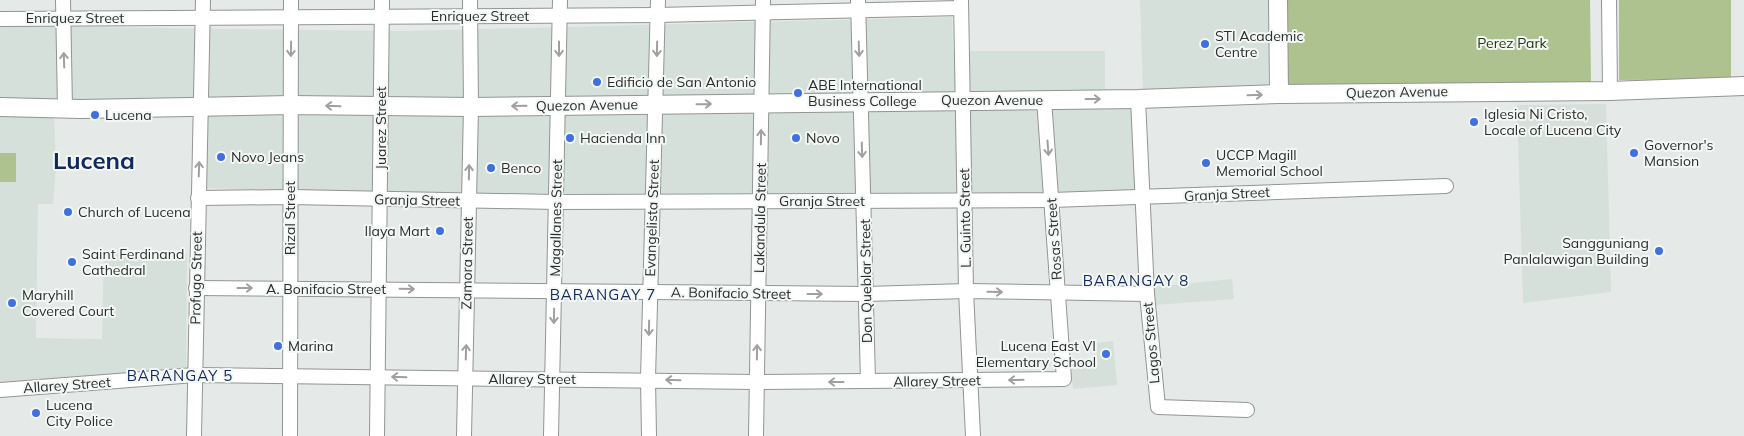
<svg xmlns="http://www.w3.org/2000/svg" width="1744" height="436" font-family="Mulish,sans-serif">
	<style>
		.built { fill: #d5e0da }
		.green { fill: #adc28e }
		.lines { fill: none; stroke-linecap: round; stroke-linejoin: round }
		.minor-casing { stroke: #919593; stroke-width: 16 }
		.major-casing { stroke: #919593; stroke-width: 20 }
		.minor { stroke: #fff; stroke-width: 14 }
		.major { stroke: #fff; stroke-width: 18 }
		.oneway { stroke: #a0a0a0 }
		.poi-dot { fill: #3f70e1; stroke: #f3f7f5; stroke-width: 2 }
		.labels { text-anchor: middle; stroke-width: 4; stroke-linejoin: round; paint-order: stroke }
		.street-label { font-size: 14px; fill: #2b2d2c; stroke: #f3f7f5 }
		.poi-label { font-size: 14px; fill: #2b2d2c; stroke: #f3f7f5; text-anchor: start }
		.park-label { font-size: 14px; fill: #26330c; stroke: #f3f7f5 }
		.neighbourhood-label { font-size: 15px; letter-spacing: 1px; fill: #12285e; stroke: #f3f7f5 }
		.town-label { font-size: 24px; font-weight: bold; fill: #12285e; stroke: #f3f7f5 }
	</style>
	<rect width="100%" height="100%" fill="#e5eae8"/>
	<g class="built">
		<polygon points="1140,0 1269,0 1268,88 1143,89"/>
		<polygon points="952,17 953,51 1105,51 1105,93 1135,92 1134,192 405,194 205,188 207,104 0,105 0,26 406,31"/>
		<polygon points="1606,104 1611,292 1523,303 1517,105"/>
		<polygon points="0,116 54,117 56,167 53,204 38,204 36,338 102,339 104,251 187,254 186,369 0,384"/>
		<polygon points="1232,279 1234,299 1155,305 1153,287"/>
		<polygon points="1113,341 1117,385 1073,389 1071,368 1098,366 1096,343"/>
	</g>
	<g class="green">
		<polygon points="1285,0 1590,0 1591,85 1285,86"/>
		<polygon points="1619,0 1731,0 1731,79 1619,80"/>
		<rect x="0" y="153" width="16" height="29"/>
	</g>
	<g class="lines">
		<g class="minor-casing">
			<g id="minor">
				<polyline points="63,0 65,108"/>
				<polyline points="858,0 868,381"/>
				<polyline points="961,0 966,291 973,436"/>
				<polyline points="1609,0 1610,91"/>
				<polyline points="0,19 657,15 961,8"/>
				<polyline points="1138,99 1147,294 1158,407 1247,410"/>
				<polyline points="198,198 290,197 556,202 1052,200 1446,186"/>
				<polyline points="196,288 866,294 966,291 1147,294"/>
				<polyline points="0,390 195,375 757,382 1064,379 1044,99"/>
				<polyline points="194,436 203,0"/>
				<polyline points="290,436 291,0"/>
				<polyline points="377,436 382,0"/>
				<polyline points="464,436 471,107 470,0"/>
				<polyline points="551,436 560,0"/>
				<polyline points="649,436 648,379 658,0"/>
				<polyline points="756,436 763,0"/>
			</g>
		</g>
		<g class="major-casing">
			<g id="major">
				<polyline points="1278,0 1279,94"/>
				<polyline points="0,107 81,109 290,105 471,107 1138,99 1279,94 1610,91 1744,86"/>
			</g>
		</g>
		<use href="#minor" class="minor"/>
		<use href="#major" class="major"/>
	</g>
	<defs><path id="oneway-shaft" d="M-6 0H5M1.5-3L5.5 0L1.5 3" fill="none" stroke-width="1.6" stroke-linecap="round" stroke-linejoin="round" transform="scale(1.25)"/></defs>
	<g class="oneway">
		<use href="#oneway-shaft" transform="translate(291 49) rotate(91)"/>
		<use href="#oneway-shaft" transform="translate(559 49) rotate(90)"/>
		<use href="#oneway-shaft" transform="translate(657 49) rotate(91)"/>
		<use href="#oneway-shaft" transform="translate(859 49) rotate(88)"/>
		<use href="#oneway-shaft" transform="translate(64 60) rotate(-92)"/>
		<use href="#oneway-shaft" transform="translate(1255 95) rotate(-2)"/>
		<use href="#oneway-shaft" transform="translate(1093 99)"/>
		<use href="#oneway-shaft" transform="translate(704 104) rotate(-1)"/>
		<use href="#oneway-shaft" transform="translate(333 106) rotate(-178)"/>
		<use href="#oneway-shaft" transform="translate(519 106) rotate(179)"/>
		<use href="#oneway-shaft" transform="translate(761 137) rotate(-89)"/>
		<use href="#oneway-shaft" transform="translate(1048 148) rotate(86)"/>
		<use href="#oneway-shaft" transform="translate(862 150) rotate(88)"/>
		<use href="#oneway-shaft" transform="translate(199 169) rotate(-88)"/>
		<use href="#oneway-shaft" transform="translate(469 172) rotate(-89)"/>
		<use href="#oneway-shaft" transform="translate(245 288)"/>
		<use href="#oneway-shaft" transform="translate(407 289) rotate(1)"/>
		<use href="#oneway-shaft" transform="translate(995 292) rotate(1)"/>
		<use href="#oneway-shaft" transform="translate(815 294)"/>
		<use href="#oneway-shaft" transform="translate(554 316) rotate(91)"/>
		<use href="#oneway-shaft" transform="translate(649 328) rotate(91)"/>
		<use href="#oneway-shaft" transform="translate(466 352) rotate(-88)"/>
		<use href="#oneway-shaft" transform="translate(757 352) rotate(-89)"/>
		<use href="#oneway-shaft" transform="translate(399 377) rotate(-178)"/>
		<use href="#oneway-shaft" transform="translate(673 380) rotate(-178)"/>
		<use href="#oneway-shaft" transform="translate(1016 380) rotate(179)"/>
		<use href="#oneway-shaft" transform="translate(836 382) rotate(180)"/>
	</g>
	<g class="poi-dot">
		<circle cx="1205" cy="44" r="5"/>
		<circle cx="597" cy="82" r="5"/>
		<circle cx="798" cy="93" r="5"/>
		<circle cx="95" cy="115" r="5"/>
		<circle cx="1474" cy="122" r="5"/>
		<circle cx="570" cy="138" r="5"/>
		<circle cx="796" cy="138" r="5"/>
		<circle cx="1634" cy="153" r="5"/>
		<circle cx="221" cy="157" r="5"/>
		<circle cx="1206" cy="163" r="5"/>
		<circle cx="491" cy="168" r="5"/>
		<circle cx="68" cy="212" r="5"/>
		<circle cx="440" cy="231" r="5"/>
		<circle cx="1659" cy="251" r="5"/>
		<circle cx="72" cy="262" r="5"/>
		<circle cx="12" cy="303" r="5"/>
		<circle cx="278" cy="346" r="5"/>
		<circle cx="1106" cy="354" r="5"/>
		<circle cx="36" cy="413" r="5"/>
	</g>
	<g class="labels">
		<g class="street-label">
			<text x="480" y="21">Enriquez Street</text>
			<text x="75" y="23">Enriquez Street</text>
			<text transform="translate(1397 92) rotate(-1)" y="5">Quezon Avenue</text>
			<text x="992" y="105">Quezon Avenue</text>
			<text transform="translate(587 105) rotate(-1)" y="5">Quezon Avenue</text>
			<text transform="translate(381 128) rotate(-90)" y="5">Juarez Street</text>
			<text transform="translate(1227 194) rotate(-3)" y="5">Granja Street</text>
			<text transform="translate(417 200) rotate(1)" y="5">Granja Street</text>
			<text x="822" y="206">Granja Street</text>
			<text transform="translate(290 218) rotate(-90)" y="5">Rizal Street</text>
			<text transform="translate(556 218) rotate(-89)" y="5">Magallanes Street</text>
			<text transform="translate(652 218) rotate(-88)" y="5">Evangelista Street</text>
			<text transform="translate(760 218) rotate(-89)" y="5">Lakandula Street</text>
			<text transform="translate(965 218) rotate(-91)" y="5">L. Guinto Street</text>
			<text transform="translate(1054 239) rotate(-94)" y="5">Rosas Street</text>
			<text transform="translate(467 263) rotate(-89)" y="5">Zamora Street</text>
			<text transform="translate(196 278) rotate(-89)" y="5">Profugo Street</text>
			<text transform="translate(866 281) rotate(-91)" y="5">Don Queblar Street</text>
			<text x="326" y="294">A. Bonifacio Street</text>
			<text transform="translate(731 293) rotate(1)" y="5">A. Bonifacio Street</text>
			<text transform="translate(1151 343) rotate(-95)" y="5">Lagos Street</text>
			<text x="532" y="384">Allarey Street</text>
			<text transform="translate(937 381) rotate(-1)" y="5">Allarey Street</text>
			<text transform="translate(67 385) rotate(-4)" y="5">Allarey Street</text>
		</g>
		<g class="poi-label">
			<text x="1215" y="41">STI Academic<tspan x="1215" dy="16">Centre</tspan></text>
			<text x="607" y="87">Edificio de San Antonio</text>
			<text x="808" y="90">ABE International<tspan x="808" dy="16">Business College</tspan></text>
			<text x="1484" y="119">Iglesia Ni Cristo,<tspan x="1484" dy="16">Locale of Lucena City</tspan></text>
			<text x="105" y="120">Lucena</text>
			<text x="580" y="143">Hacienda Inn</text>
			<text x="806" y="143">Novo</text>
			<text x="1644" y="150">Governor's<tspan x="1644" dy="16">Mansion</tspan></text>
			<text x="1216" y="160">UCCP Magill<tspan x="1216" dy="16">Memorial School</tspan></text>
			<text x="231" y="162">Novo Jeans</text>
			<text x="501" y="173">Benco</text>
			<text x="78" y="217">Church of Lucena</text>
			<text x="430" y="236" text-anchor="end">Ilaya Mart</text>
			<text x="1649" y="248" text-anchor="end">Sangguniang<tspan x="1649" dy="16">Panlalawigan Building</tspan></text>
			<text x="82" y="259">Saint Ferdinand<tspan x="82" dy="16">Cathedral</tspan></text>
			<text x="22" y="300">Maryhill<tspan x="22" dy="16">Covered Court</tspan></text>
			<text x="288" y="351">Marina</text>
			<text x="1096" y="351" text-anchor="end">Lucena East VI<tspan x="1096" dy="16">Elementary School</tspan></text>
			<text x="46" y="410">Lucena<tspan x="46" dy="16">City Police</tspan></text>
		</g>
		<g class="park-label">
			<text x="1512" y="48">Perez Park</text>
		</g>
		<g class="neighbourhood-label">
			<text x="1136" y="286">BARANGAY 8</text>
			<text x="603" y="300">BARANGAY 7</text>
			<text x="180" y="381">BARANGAY 5</text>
		</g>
		<g class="town-label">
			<text x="94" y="169">Lucena</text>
		</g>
	</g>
</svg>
